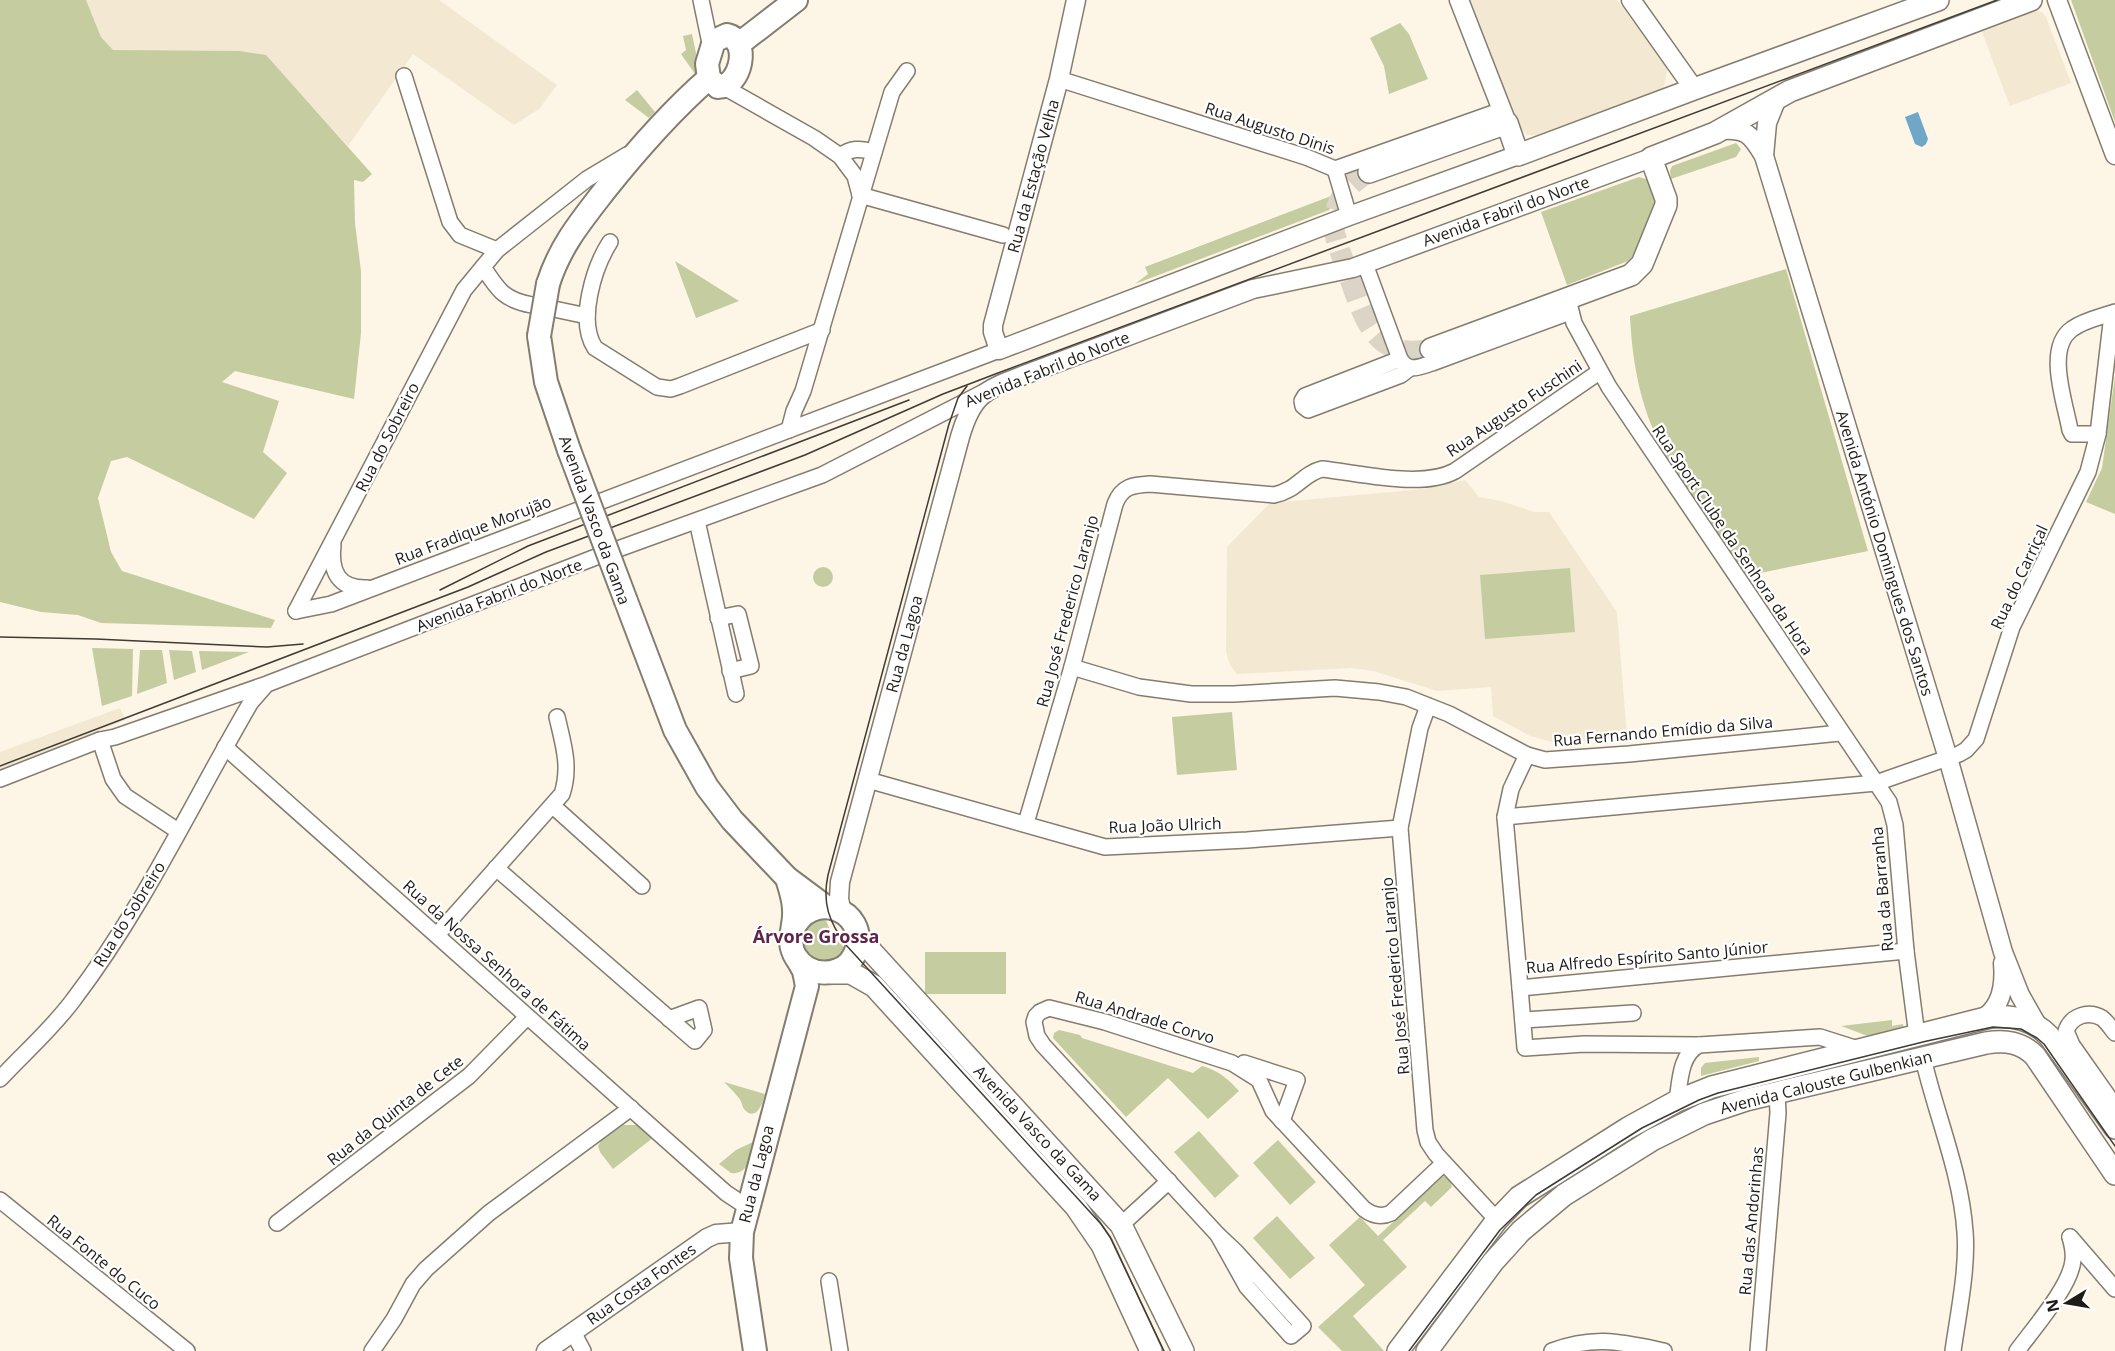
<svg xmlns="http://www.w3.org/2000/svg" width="2115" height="1351" font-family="'Open Sans',sans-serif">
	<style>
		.built { fill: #f3e8d2 }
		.green { fill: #c4cca0 }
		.water { fill: #6fa7c6 }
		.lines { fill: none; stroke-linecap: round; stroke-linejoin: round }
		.secondary-tunnel { stroke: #dcd4c7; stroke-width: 21; stroke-dasharray: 21 10; stroke-linecap: butt }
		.minor-casing { stroke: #847d6f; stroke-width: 18 }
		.tertiary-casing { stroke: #847d6f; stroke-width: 21 }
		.secondary-casing { stroke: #847d6f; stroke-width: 24 }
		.primary-casing { stroke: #847d6f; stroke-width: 26 }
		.minor { stroke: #fff; stroke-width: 15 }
		.tertiary { stroke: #fff; stroke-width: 18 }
		.secondary { stroke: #fff; stroke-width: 21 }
		.primary { stroke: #fff; stroke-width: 22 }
		.tram { stroke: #3f3b35; stroke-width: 1.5 }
		.primary-bridge-casing { stroke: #847d6f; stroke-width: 26; stroke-linecap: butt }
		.primary-bridge { stroke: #fff; stroke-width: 22 }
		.labels { text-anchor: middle; stroke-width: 4.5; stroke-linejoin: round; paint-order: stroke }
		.street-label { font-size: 16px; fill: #1f1c17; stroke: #fff }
		.neighbourhood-label { font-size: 18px; font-weight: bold; fill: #602449; stroke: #fff }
	</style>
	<rect width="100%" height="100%" fill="#fdf5e6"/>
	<g class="built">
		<polygon points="86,0 439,0 557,85 539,109 514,125 413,54 348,146 266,56 113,50 101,37"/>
		<polygon points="1468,0 1617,0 1668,67 1664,86 1660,91 1541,136 1527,135 1515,124"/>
		<polygon points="2035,11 2042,12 2046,17 2071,83 2010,106 1982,32"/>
		<polygon points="1465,480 1479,497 1501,501 1534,512 1549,512 1617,612 1627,737 1563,742 1552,742 1530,736 1493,716 1491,687 1437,691 1373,671 1351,668 1237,674 1230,665 1226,652 1227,547 1270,503 1424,489"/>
		<polygon points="120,708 125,720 0,772 0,752"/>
	</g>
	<g class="green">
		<polygon points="0,0 86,0 101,37 113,50 239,51 266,55 372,174 363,182 354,180 355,223 361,271 361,333 354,399 235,371 222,382 279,401 263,452 287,473 254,519 127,457 111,461 98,498 111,552 122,571 275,620 271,628 101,623 78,615 41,612 0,602"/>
		<polygon points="2071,0 2115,0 2115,122"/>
		<polygon points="1400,23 1409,34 1428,79 1389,94 1384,66 1370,38"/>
		<polygon points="692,34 697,58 695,74 681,54 686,50 683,36"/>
		<polygon points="637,90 655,112 649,118 625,100"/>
		<polygon points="1736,143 1741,149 1736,157 1671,179 1670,171 1672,166"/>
		<polygon points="1639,177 1649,180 1657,200 1632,257 1628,261 1567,285 1541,212"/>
		<polygon points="1331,196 1333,205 1329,210 1135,284 1148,274 1145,267"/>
		<polygon points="675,261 739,301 696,318"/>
		<path d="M1786,269L1868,551L1745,576L1723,542L1719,543L1715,529C1695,500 1672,470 1657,438C1639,400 1632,358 1630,316Z"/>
		<polygon points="2115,376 2115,514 2086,502 2102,468"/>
		<circle cx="823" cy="577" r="10"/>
		<polygon points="1570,568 1575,632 1485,639 1480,575"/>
		<polygon points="92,648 133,649 132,696 102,706"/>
		<polygon points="140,650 162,650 167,683 137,694"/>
		<polygon points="169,650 192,651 196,672 174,680"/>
		<polygon points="199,651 249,652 202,670"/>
		<polygon points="1232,712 1237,770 1177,775 1172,717"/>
		<polygon points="823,914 832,934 848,952 836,964 811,961 801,946 802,930"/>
		<rect x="925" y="952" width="81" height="42"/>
		<polygon points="1892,1020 1892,1026 1903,1024 1904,1030 1873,1038 1841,1026"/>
		<path d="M1059,1030L1080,1035L1082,1038L1193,1073L1202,1066C1218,1070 1228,1079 1239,1091L1208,1119L1168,1078L1126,1117L1053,1038L1054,1033Z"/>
		<polygon points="1759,1057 1759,1061 1701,1076 1701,1068 1705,1063"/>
		<path d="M724,1082L765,1094C763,1103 756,1123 744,1109C742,1106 742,1101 738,1097C734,1092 729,1087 724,1082Z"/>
		<polygon points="623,1125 639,1125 654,1137 613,1169 600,1152 598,1146 601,1141"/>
		<polygon points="1199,1131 1239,1176 1215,1198 1174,1152"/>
		<polygon points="1278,1140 1316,1182 1290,1205 1253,1163"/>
		<path d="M755,1141C751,1154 750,1175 731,1173L719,1164L736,1150Z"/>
		<polygon points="1443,1176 1450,1179 1452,1187 1431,1207 1425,1201 1383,1240 1407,1267 1353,1316 1384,1351 1342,1351 1318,1327 1365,1285 1329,1245 1360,1217 1378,1236"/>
		<polygon points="1277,1216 1315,1258 1290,1279 1253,1238"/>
	</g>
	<polygon class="water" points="1918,112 1928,139 1926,144 1922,147 1915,144 1905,117"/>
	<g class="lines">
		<path class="secondary-tunnel" d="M1369,172C1347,185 1335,200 1333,225C1336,243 1344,261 1350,279C1365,321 1376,361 1431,349"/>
		<g class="minor-casing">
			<g id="minor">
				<polyline points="701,0 711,48"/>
				<polyline points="404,76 450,222 460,235 497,250"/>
				<polyline points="1059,79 1306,157 1335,169 1502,110"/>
				<polyline points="724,87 814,138 840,156 855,176 860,195"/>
				<path d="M840,156C851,148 860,148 874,152"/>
				<polyline points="1335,169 1349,216"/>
				<polyline points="860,195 1003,235"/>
				<path d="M610,242C594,267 577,321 595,348L657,387L671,389L680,386L822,330"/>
				<path d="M1365,264L1400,359C1408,373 1419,367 1432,363L1570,312"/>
				<path d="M483,267C498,290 504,300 532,305"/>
				<polyline points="1568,299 1574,323 1609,387 1889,802 1895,825 1906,951 1917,1036"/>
				<polyline points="554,309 587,316"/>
				<polyline points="1400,359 1305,396 1302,401 1303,406 1308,410 1401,375 1410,368"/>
				<polyline points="789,430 794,411 803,391 892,92 907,71"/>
				<path d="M2098,434H2072L2070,430C2065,402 2045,348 2072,329C2084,320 2101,317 2115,312"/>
				<polyline points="697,521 736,694"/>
				<path d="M333,545C330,571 338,589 367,588"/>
				<polyline points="296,611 331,604 999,350"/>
				<polyline points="296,611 464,290 497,250 587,179 627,155"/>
				<polyline points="718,618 738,614 751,666 730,671"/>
				<polyline points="1072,667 1139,687 1191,694 1234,694 1335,688 1379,692 1406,697 1449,714 1527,755 1545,760 1629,754 1840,733"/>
				<polyline points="1428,706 1420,728 1400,828 1425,1130 1428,1142 1436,1154 1497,1220"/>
				<polyline points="100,740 113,779 125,796 178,831"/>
				<polyline points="225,747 700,1170 726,1193 747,1207"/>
				<polyline points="1527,755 1511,789 1505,817 1520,988 1906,951"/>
				<polyline points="0,779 100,740 115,737 267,684 596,557 822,475 984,392"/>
				<polyline points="868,780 1105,847 1247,840 1400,828"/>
				<polyline points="553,806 642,886"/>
				<polyline points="1505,817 1876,783 1959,754 1966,750 1976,739 2012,627 2088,472 2098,434 2111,323 2115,313"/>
				<path d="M1026,823L1072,667L1115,504C1122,486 1133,485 1150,484L1274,495C1298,490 1302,474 1322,469C1360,473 1422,489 1455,471L1599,372"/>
				<polyline points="496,868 695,1041 704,1030 699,1008 669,1019"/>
				<path d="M437,935L562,794C571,767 563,743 557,717"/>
				<polyline points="1520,988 1525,1048 1584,1044 1699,1045"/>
				<polyline points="1523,1020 1633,1013"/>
				<path d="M2115,1033C2111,1028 2107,1022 2102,1018C2088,1010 2071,1016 2066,1031L2072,1045L2115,1106"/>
				<path d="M1923,1058C1936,1115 1961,1172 1965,1232C1968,1268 1958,1315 1953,1351"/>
				<polyline points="1244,1063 1297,1080 1282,1121"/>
				<path d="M0,1079C24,1053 53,1028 74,999C144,907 193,801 251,702L265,686"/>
				<path d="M1677,1101C1680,1082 1680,1054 1699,1045L1820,1037L1861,1050"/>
				<polyline points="0,1200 187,1351"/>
				<polyline points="277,1223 469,1076 527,1017"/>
				<polyline points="1121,1225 1169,1181"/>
				<path d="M1218,1235L1043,1045L1037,1036L1034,1022L1036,1016L1040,1012L1049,1008L1105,1022L1232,1063L1259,1080L1273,1111L1364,1209C1372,1215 1381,1218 1391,1213L1444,1163"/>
				<polygon points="1218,1235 1236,1252 1303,1326 1291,1336 1247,1287"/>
				<polyline points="2070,1237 2115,1289"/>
				<polyline points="829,1281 840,1351"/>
				<polyline points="573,1332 583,1351"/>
				<polyline points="372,1351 394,1319 413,1284 426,1269 489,1213 631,1108"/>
				<path d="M1552,1351C1595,1335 1621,1342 1664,1351"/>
				<polyline points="1758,1351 1778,1113 1777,1093"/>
				<path d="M2017,1351C2033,1329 2071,1286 2073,1260C2074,1252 2072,1244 2070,1237"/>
			</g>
		</g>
		<g class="tertiary-casing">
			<g id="tertiary">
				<polyline points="1076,0 1059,79 993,325 993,332 999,350 1349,216 1518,155"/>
				<polyline points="1459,0 1507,123"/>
				<polyline points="1631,0 1694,89"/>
				<polyline points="2057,0 2115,155"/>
				<path d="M1720,130C1746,128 1751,134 1764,156L1948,758L2003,952L2020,995L2037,1025"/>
				<polyline points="1764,156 1767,123 1777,98"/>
				<path d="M842,912L839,899L840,882L960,437C973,392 986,390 1027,374L1253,289L1353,268L1651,158"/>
				<path d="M1980,1020C2002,1009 2005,985 2003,963"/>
				<polyline points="546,1351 707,1238 716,1234 742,1232"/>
			</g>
		</g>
		<g class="secondary-casing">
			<g id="secondary">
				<polyline points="1369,172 1507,123 1518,155 1694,89 1938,0"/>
				<polyline points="1431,349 1631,275 1642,264 1666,205 1666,199 1651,158 1715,133 1790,91 2031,0"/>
				<polyline points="858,939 872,952 1121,1225 1183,1351"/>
				<polyline points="831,973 851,973 874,986 1076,1207 1102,1245 1151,1351"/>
				<path d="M1398,1351L1497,1220L1519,1197L1628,1128L1677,1101L1712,1087L1990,1017C2013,1015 2033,1019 2049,1036L2115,1128"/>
				<path d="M1427,1351L1493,1262L1521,1231L1564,1195L1652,1140L1704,1114L1746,1100L1986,1043C2006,1040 2021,1042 2035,1056L2115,1174"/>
			</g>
		</g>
		<g class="primary-casing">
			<g id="primary">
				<path d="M727,35C751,40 741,87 718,87L709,78L707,64L714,41Z"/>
				<polyline points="739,44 796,0"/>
				<path d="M548,284C560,246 581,221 605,190C637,150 670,112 709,78"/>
				<polyline points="539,336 546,382 569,450"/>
				<polyline points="626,601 675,730 707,787 732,820 787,878 826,907"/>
				<path d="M787,878C790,889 794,899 794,910C795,920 791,931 791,942C793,966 817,978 838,970C847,967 853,959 856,951C869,909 810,888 792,931"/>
				<polyline points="755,1351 741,1258 742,1232 807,986 804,971 798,960"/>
			</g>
		</g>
		<use href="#minor" class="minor"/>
		<use href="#tertiary" class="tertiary"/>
		<use href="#secondary" class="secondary"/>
		<use href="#primary" class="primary"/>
		<g class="tram">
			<path d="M967,386L958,398L949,424L828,875C822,903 829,922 846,945L1101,1224L1110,1237L1164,1351"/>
			<polyline points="440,590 528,546 909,400"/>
			<polyline points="0,637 96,639 267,647 303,644"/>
			<polyline points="0,766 468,587 546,552 805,455 943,394 998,373 1997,0"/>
			<polyline points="1409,1351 1500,1230 1536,1195 1642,1128 1699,1100 1718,1093 1927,1041 1993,1027 2021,1029 2037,1038 2044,1044 2115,1146"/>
		</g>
		<g class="primary-bridge-casing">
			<g id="primary-bridge">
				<polyline points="539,336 548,284"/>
				<polyline points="569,450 626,601"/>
			</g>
		</g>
		<use href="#primary-bridge" class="primary-bridge"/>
	</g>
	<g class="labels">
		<g class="street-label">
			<text transform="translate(1270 128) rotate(18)" y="6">Rua Augusto Dinis</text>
			<text transform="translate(1033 176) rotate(-75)" y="6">Rua da Estação Velha</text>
			<text transform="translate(1506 211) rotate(-20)" y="6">Avenida Fabril do Norte</text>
			<text transform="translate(1047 369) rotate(-22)" y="6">Avenida Fabril do Norte</text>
			<text transform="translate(1514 408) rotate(-34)" y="6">Rua Augusto Fuschini</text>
			<text transform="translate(387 437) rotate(-63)" y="6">Rua do Sobreiro</text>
			<text transform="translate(595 520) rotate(70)" y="6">Avenida Vasco da Gama</text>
			<text transform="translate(473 530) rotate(-21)" y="6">Rua Fradique Morujão</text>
			<text transform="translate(1733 540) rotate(56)" y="6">Rua Sport Clube da Senhora da Hora</text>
			<text transform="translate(1885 553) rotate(73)" y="6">Avenida António Domingues dos Santos</text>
			<text transform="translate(2019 577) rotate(-65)" y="6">Rua do Carriçal</text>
			<text transform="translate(499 595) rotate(-21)" y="6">Avenida Fabril do Norte</text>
			<text transform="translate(1067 611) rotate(-75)" y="6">Rua José Frederico Laranjo</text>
			<text transform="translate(904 644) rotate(-75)" y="6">Rua da Lagoa</text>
			<text transform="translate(1663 731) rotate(-5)" y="6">Rua Fernando Emídio da Silva</text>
			<text transform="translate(1165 825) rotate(-2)" y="6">Rua João Ulrich</text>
			<text transform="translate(1882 889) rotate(-95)" y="6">Rua da Barranha</text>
			<text transform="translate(129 914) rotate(-58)" y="6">Rua do Sobreiro</text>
			<text transform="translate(1647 957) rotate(-5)" y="6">Rua Alfredo Espírito Santo Júnior</text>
			<text transform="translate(497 965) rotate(42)" y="6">Rua da Nossa Senhora de Fátima</text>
			<text transform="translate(1395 976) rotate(-95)" y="6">Rua José Frederico Laranjo</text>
			<text transform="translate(1145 1017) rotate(17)" y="6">Rua Andrade Corvo</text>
			<text transform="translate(1826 1082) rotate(-14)" y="6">Avenida Calouste Gulbenkian</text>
			<text transform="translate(395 1110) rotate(-38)" y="6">Rua da Quinta de Cete</text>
			<text transform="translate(1038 1133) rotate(47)" y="6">Avenida Vasco da Gama</text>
			<text transform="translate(756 1174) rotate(-76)" y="6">Rua da Lagoa</text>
			<text transform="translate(1751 1221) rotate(-85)" y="6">Rua das Andorinhas</text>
			<text transform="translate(104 1262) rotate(39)" y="6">Rua Fonte do Cuco</text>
			<text transform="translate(641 1284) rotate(-35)" y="6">Rua Costa Fontes</text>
		</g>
		<g class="neighbourhood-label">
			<text x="816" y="943">Árvore Grossa</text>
		</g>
	</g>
	<g transform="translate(2067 1303) rotate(259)" stroke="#ffffff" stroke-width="4.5" paint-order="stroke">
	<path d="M0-4.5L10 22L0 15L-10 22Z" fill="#1f1c17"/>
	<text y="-9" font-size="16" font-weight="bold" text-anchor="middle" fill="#1f1c17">N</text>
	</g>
</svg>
